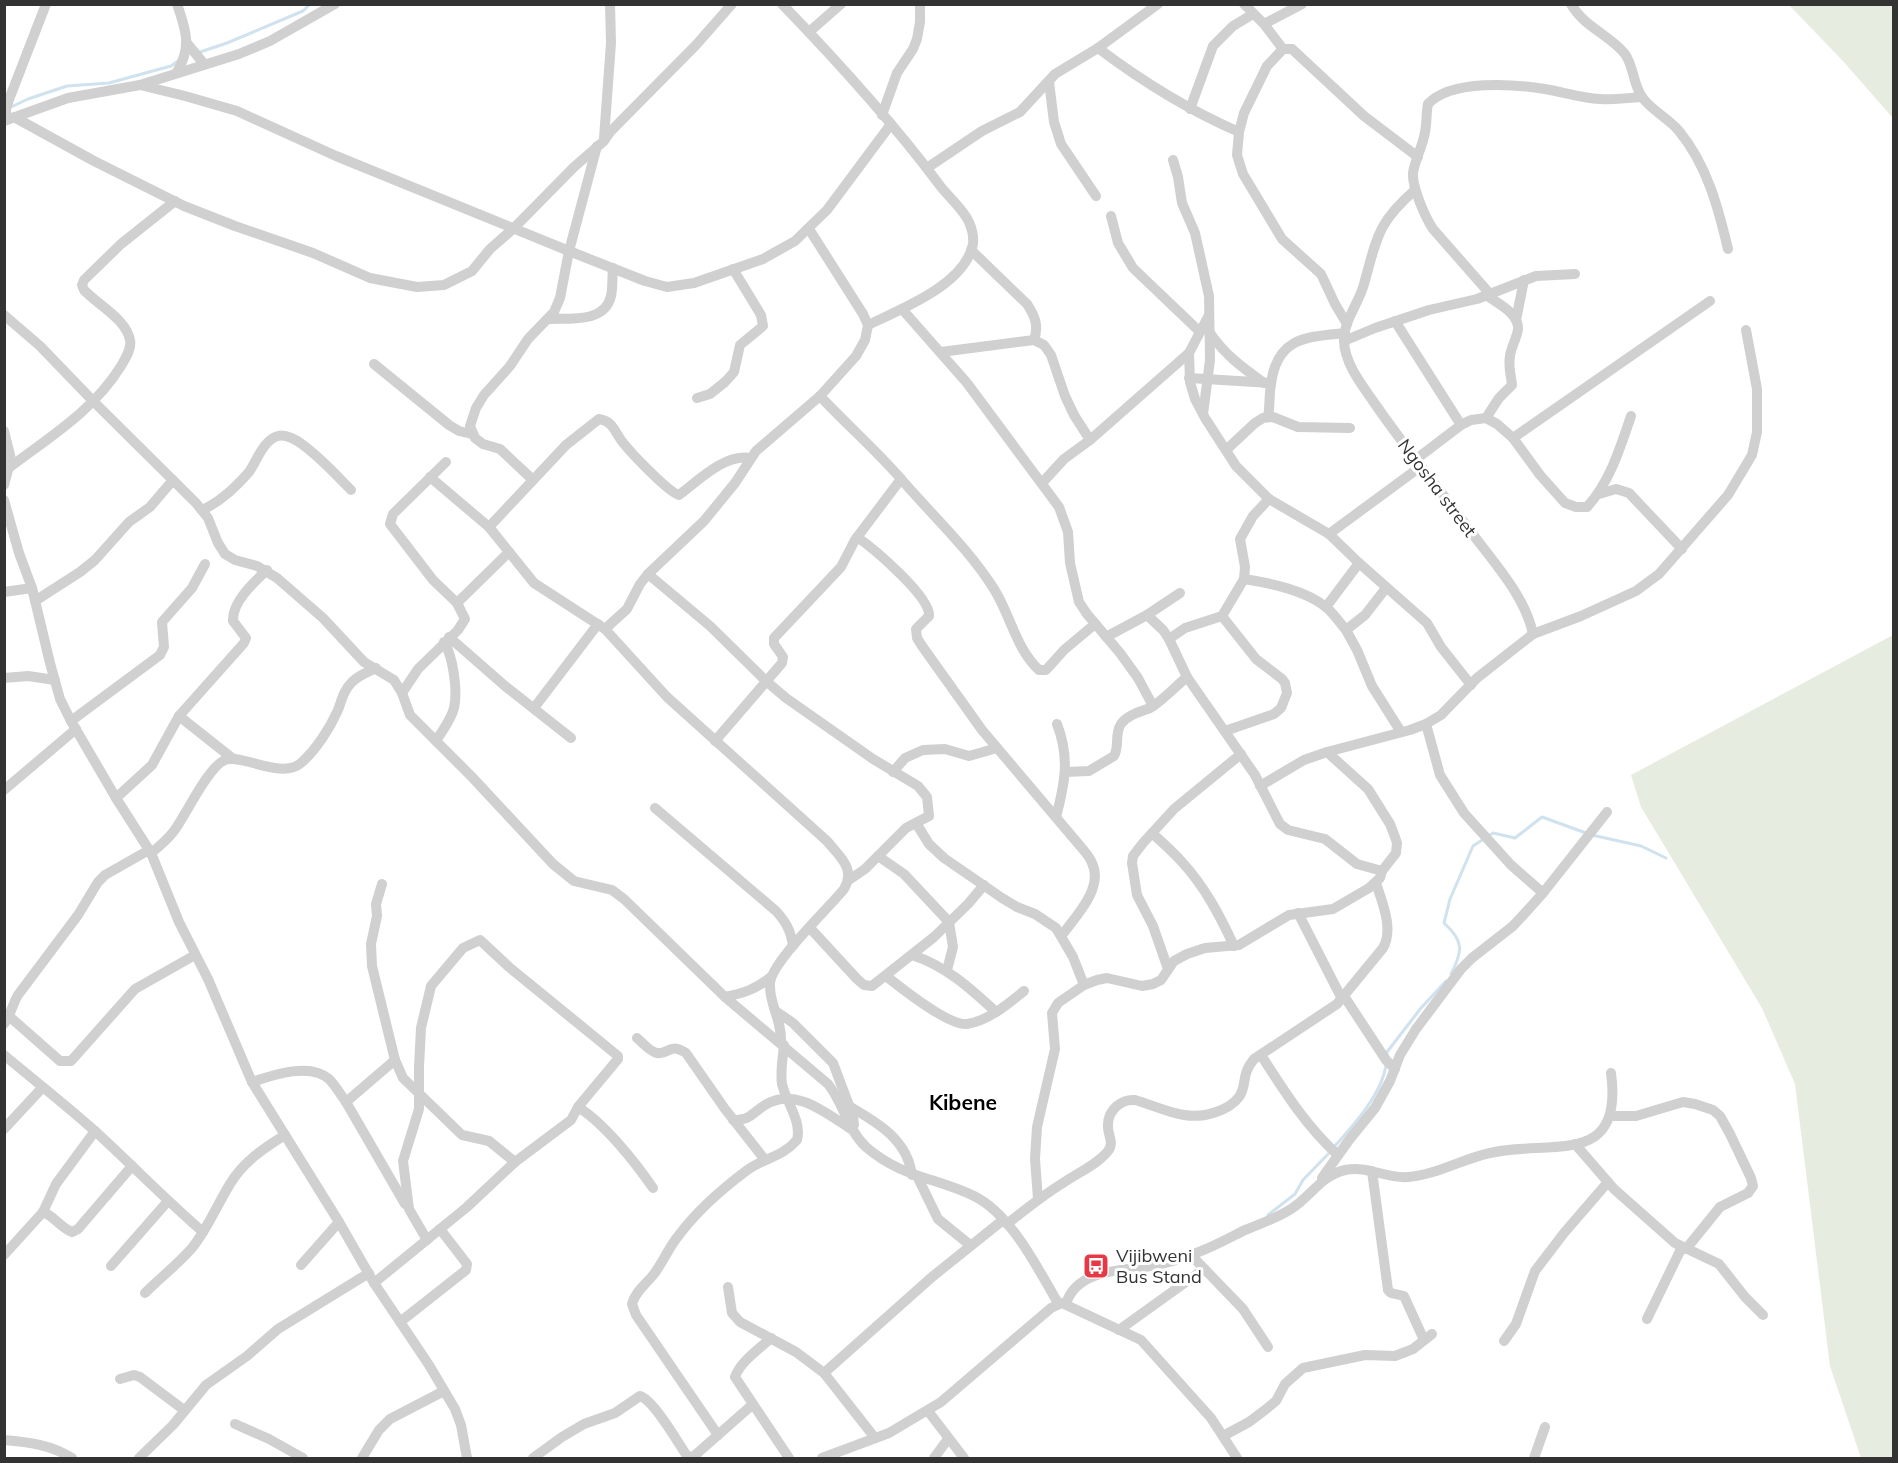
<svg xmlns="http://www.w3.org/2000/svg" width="1898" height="1463" font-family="Mulish,sans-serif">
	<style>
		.green { fill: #e6ecdf }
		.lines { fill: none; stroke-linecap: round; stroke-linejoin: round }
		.stream { stroke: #cfe2ee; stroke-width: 3 }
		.minor { stroke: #d0d0d0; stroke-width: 10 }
		.labels { text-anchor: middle; stroke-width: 6; stroke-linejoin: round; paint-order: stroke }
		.street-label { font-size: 18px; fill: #333; stroke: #fff }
		.poi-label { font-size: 18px; fill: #333; stroke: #fff; text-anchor: start }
		.quarter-label { font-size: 21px; font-weight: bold; fill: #000; stroke: #fff }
	</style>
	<rect width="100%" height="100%" fill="#fff"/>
	<g class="green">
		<polygon points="1789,5 1893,5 1893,118 1842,60"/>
		<polygon points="1893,635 1894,1458 1861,1458 1830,1366 1795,1084 1762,1008 1641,807 1631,775"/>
	</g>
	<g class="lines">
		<g class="stream">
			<polyline points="197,53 227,43 303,11 310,4"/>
			<polyline points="9,108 28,99 67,86 109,83 171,66 178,61"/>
			<polyline points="1592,835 1641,846 1666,858"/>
			<path d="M1451,974C1463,951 1464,941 1444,923L1450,899L1473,846L1493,833L1515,838L1542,817L1586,833"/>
			<polyline points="1387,1055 1387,1052 1421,1008 1446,981"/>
			<path d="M1334,1147C1353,1126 1382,1094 1386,1065"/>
			<polyline points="1268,1215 1295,1194 1303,1180 1330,1152"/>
		</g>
		<g class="minor">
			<path d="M782,4C837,61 891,120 938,183C947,196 962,207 969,222C972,229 974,236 973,244C965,285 901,309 868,325"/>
			<polyline points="1244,4 1264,24 1283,49"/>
			<path d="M1571,4C1584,27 1610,35 1625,54C1634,67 1633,84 1642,97C1651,110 1668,118 1679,131C1707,165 1718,207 1728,249"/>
			<polyline points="1264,24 1302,4"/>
			<polyline points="809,32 841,4"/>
			<polyline points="186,42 204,64"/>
			<path d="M1098,48C1143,82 1186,109 1239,132"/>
			<path d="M177,72C192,47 186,30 177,4"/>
			<polyline points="1049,82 1054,122 1061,144 1096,196"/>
			<polyline points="140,85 185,96 237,111 336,156 569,251 645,281 667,287 694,283 763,259 795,241 827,210 891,124"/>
			<polyline points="1190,109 1213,46 1233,26 1253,14"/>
			<polyline points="882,115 897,73 913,49 917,39 920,22 920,4"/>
			<polyline points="14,117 94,161 184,206 235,226 313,253 370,278 417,287 444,285 472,271 490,249 514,228 574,167 604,141 610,132 696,45 732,4"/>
			<polyline points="6,120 6,109 10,97 46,4"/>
			<polyline points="4,121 68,98 140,85 239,54 270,41 335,4"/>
			<polyline points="604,138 611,43 610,4"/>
			<polyline points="1173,160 1178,177 1182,203 1195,233 1209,296 1210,360 1203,414"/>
			<polyline points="927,168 982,131 1020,112 1055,74 1098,48 1158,4"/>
			<path d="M1415,190C1377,223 1377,238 1364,284C1359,303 1344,320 1344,340C1344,362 1361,384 1373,401C1403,445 1437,486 1469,529C1492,561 1525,595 1533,634"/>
			<polyline points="1111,216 1118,243 1133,268 1199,331"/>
			<path d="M971,250L1027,304C1035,316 1039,326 1034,340"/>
			<path d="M1490,294L1433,229C1425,217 1412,187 1413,173C1415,159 1423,146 1425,132C1427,123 1426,113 1428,104C1451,79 1515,84 1545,89C1563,92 1581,98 1600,99C1614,100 1628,98 1642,97"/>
			<polyline points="902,309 967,383 1059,507 1068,532 1070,563 1079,602 1087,614 1120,653 1138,678 1153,706"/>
			<path d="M4,315L40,346L94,402L196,503L208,518L218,543L225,554L235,560L257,566L277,578L323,618L364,662L394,680L402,693L410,715L472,777L553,864L574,881L612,890L624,899L725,997L828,1084C844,1104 847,1129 866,1147C902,1178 935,1177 974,1196C1011,1214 1038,1269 1058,1303"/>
			<polyline points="1209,315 1189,353 1190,382 1195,399 1205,418 1236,466 1269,499 1329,534 1359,563 1427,623 1441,647 1471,685"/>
			<path d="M549,319C570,318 605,323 611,296C613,287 612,277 613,268"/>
			<polyline points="1516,320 1524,280"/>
			<polyline points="1395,321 1461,425"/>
			<polyline points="1347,324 1335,304 1321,274 1282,239 1243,174 1237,155 1239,132 1244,113 1267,66 1283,49 1292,49 1364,116 1418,157"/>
			<path d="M1210,333C1225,355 1243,368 1264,383"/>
			<polyline points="1344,341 1375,328 1429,310 1477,299 1536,276 1575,274"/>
			<polyline points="941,352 1034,340 1044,345 1051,355 1065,396 1074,415 1090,440"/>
			<polyline points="374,364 449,425 459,431 472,434"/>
			<polyline points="1189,378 1271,383"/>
			<polyline points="697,398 710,394 725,382 734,372 740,345 763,326 761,315 733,269"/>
			<path d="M1268,417C1270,406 1269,395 1271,384C1277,337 1306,337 1345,333"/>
			<path d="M1486,418L1499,398L1512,385C1511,375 1508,367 1510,356C1511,347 1517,338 1518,329C1519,313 1497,303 1486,295"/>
			<polyline points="4,431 11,459 4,485"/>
			<polyline points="1513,438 1710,301"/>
			<polyline points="1226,450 1255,423 1263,418 1273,417 1298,427 1350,428"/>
			<path d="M1415,460L1461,425L1471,420L1486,418L1497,424L1513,438L1540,475L1565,503L1576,507H1587C1610,482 1620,448 1631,416"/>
			<path d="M10,467C51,436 94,410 121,366C125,359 132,349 130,340C126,319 98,305 84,290L82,285L84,280L121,244L175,201"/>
			<path d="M430,477L489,527L534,583L605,629L667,697L827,841C840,857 856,869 844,889C829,908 770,963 770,984C769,1005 782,1019 781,1043"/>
			<path d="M901,479C932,515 969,549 994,589C1010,614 1016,649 1039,670H1046L1064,650L1095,624"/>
			<polyline points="533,480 500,449 483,444 475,438 470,426 476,408 484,395 510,366 528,339 554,312 560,298 569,251 597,146"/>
			<polyline points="1042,483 1064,459 1090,440 1189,353"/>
			<polyline points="1599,494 1616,489 1629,493 1682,549"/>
			<polyline points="4,500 19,553 32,588 50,663 60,699 71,721 116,798 151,853 179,922 208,979 252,1082 339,1222 374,1283 429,1365 455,1409 461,1425 467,1458"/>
			<path d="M202,510C220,502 236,487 249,472C257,461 263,440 278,436C286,434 297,440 303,445C321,458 336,475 351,490"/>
			<path d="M489,527L566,445L599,419C612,421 614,430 621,440C629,451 668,492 679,495C698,481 724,454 750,458"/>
			<polyline points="1329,534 1420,467"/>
			<path d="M857,537C873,548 931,597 929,616L916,629L917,638L922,646L982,730L1081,847C1085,852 1090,857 1092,863C1104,888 1076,916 1062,935"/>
			<polyline points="648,574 710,626 766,681 786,698 873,759 918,786 927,797 929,816 906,828 865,869 849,880"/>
			<path d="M1244,579C1270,583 1306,590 1327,608C1334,614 1340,623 1346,630"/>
			<polyline points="1386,588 1365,615 1346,630 1357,650 1372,686 1401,732"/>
			<polyline points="4,592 32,588"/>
			<polyline points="35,601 80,572 95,560 129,522 150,507 173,480"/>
			<polyline points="457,603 509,552"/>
			<polyline points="1326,607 1359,563"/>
			<polyline points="1147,615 1163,630 1169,639 1187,677 1255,775 1280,824 1288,830 1325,839 1357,864 1382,871"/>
			<polyline points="1222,616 1256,659 1282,679 1285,683 1287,693 1281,708 1274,714 1225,731"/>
			<polyline points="605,629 627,609 640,584 648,574 704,521 735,483 756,451 820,396 856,356 865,340 868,325 863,314 809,229"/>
			<polyline points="449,637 505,686 571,738"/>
			<polyline points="1106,637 1147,615 1180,593"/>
			<polyline points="1169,639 1185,628 1222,616 1244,579 1245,567 1240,539 1253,516 1269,499"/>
			<polyline points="4,678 28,676 55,680"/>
			<polyline points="402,693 418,669 458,630 465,619 457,603 433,580 390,524 393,514 446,462"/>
			<polyline points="534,708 598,624"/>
			<polyline points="179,716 232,758"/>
			<polyline points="71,721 160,655 164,647 162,622 192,588 205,564"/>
			<polyline points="1426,724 1440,775 1464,813 1511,865 1543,893"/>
			<path d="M436,741C442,731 451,720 454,708C458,691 453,656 444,642"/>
			<path d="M715,741L782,663L783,657L774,644V638L841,567L855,540L901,479C876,450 846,424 820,396"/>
			<polyline points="893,772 905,758 923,750 945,749 969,756 997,748"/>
			<path d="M1065,772L1089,771L1114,756C1120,746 1114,734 1121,724C1127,715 1140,712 1150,708C1160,703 1177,685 1187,677"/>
			<polyline points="1260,786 1304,760 1327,752 1410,730 1426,724 1441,715 1477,678 1533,634 1581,616 1636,591 1659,574 1728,495 1752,455 1757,432 1757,389 1746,330"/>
			<polyline points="4,790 76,729"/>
			<path d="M116,798L152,765L179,716L244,643L246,638L233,621C232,602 254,582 267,570"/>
			<path d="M655,808L776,911C786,922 791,931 793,946"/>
			<path d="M1056,817C1065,783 1070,758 1057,724"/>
			<polyline points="916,823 929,844 944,858 1002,898 1017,907 1035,914 1056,928 1073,957 1084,985"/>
			<path d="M1152,833C1162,842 1173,852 1182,862C1205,887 1220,916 1234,946"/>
			<path d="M151,853C160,846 167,840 174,831C186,815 208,767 225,760C241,753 281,780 301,763C316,750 330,728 338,710C342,699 344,690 352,682C359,675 368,672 376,668"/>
			<polyline points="878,856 904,874 949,922 953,947 947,970"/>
			<polyline points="382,884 376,904 377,916 371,944 372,966 395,1060 403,1078 462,1135 489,1141 515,1162"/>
			<polyline points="1298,913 1342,999"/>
			<polyline points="810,928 857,979 864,985 872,986 934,937 968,904 984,885"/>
			<path d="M912,955C946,966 970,988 996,1012"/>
			<polyline points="1168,969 1153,926 1137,895 1132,863 1133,856 1143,843 1174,809 1241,754"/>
			<path d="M886,976C901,988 949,1026 967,1024C988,1021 1008,1004 1024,991"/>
			<polyline points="1344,996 1386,1060 1395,1069"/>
			<path d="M725,997C744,993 756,989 771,977"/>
			<polyline points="777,1012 793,1023 833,1063 853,1116 854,1125"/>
			<polyline points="10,1017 60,1061 71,1061 135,989 195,955"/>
			<path d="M4,1024C11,1015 12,1005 18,995L78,915L98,882L105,875L149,850"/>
			<path d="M637,1038C643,1043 650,1052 657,1053C670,1055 668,1042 686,1053L725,1109L765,1160"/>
			<path d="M4,1055C35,1081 66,1105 96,1132C132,1165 166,1200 203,1232"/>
			<path d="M1261,1055C1284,1091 1306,1126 1338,1155"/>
			<path d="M252,1082C273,1075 310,1062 329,1079C335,1085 341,1095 346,1102L395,1060"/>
			<polyline points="346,1102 405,1204"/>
			<path d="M849,1106C878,1123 907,1139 912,1175"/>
			<polyline points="1612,1116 1636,1116 1683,1102 1695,1104 1713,1110 1720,1116 1730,1134 1751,1178 1753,1186 1748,1193 1720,1207 1686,1249"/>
			<path d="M733,1120C751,1120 751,1114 765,1105C795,1086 827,1114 851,1129"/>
			<polyline points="4,1129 42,1088"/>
			<polyline points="1575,1144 1614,1189 1675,1243 1719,1264 1745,1297 1763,1315"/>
			<polyline points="1372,1171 1388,1290 1391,1293 1404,1296 1424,1340"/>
			<polyline points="917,1176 938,1219 970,1245"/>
			<polyline points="1322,1178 1349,1140 1375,1108 1390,1081 1400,1055 1416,1029 1461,969 1472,958 1513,926 1526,912 1543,893 1607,812"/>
			<polyline points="1038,1199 1035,1159 1037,1127 1055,1049 1052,1013 1058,1003 1084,985 1097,980 1107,978 1142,986 1153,984 1161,980 1174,961 1187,954 1205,948 1239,945 1289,915 1333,909 1369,888 1380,878 1382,871 1396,853 1397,843 1395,837 1390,824 1368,789 1327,752"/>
			<polyline points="43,1212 56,1184 95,1131"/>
			<path d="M1007,1224C1025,1210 1043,1195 1063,1183C1077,1173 1097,1165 1108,1151C1115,1142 1107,1135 1108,1125C1108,1110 1121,1099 1135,1100C1163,1108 1186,1123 1216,1112C1225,1109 1233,1105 1239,1097C1248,1084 1240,1076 1254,1059L1337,1004L1383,948C1394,929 1382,902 1376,883"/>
			<polyline points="427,1240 409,1209 403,1161 419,1109 419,1067 421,1028 431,986 463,948 480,940 509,967 618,1056 618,1059 578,1107"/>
			<path d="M4,1255L43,1212C54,1216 61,1228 72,1232L78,1229L132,1166"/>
			<polyline points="1191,1255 1243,1309 1268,1347"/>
			<polyline points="301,1265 339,1222"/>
			<polyline points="111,1266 168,1201"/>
			<path d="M374,1283L467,1207L515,1162L571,1120L578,1107C605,1124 635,1162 653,1188"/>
			<polyline points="728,1287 732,1313 740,1322 796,1352 824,1373 875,1438"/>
			<path d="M145,1293C160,1278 178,1264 192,1248C208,1228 217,1205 230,1184C243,1162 264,1148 285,1135"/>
			<path d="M1066,1304C1076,1269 1124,1270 1152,1266C1167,1263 1182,1259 1196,1253C1213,1247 1229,1238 1245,1230C1260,1224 1277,1218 1291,1209C1310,1197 1322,1175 1345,1170C1367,1165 1386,1179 1408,1177C1436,1175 1462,1159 1490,1153C1550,1139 1624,1169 1611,1073"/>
			<polyline points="1647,1319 1682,1247"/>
			<polyline points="400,1322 466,1270 467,1264 440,1229"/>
			<polyline points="1119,1330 1204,1269"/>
			<path d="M771,1338C759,1349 740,1362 735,1377L789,1458"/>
			<polyline points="1504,1341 1516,1324 1535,1271 1564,1233 1608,1182"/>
			<polyline points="824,1373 932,1277 1003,1220"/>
			<polyline points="120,1379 134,1375 140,1377 184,1410"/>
			<polyline points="928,1411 964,1458"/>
			<polyline points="235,1424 269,1439 303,1458"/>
			<path d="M718,1435L636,1315L632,1304C635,1292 646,1284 654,1274C663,1262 669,1247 679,1235C697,1211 722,1189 746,1171C765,1157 781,1158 797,1140C802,1121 786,1102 782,1084C780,1071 783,1058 784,1045"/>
			<polyline points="1223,1436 1249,1422 1265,1410 1276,1401 1285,1384 1303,1368 1365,1355 1395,1356 1413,1349 1432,1334"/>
			<path d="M4,1440C29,1442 51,1445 72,1458"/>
			<polyline points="687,1456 693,1457 752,1405"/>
			<polyline points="139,1458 173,1425 206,1385 247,1356 278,1329 369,1273"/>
			<polyline points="362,1458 379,1430 390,1419 444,1391"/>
			<path d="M533,1458L562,1437L584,1424L615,1413L640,1396C654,1400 678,1443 687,1456"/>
			<polyline points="822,1458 889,1433 941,1402 1051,1308 1062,1303 1141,1340 1211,1418 1237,1458"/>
			<polyline points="934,1458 948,1439"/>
			<polyline points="1534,1458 1545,1427"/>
		</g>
	</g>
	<defs>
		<g id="bus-square" transform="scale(1.35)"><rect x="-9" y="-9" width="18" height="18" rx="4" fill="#e63946" stroke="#fff"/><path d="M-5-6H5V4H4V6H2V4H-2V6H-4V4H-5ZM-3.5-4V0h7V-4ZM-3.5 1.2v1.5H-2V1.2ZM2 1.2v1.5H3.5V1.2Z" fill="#fff"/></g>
	</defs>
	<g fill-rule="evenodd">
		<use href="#bus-square" x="1096" y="1266"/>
	</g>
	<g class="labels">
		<g class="street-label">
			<text transform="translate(1437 488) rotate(53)" y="6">Ngosha street</text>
		</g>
		<g class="poi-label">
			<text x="1116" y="1262">Vijibweni<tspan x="1116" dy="21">Bus Stand</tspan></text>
		</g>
		<g class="quarter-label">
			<text x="963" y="1110">Kibene</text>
		</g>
	</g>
	<rect width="1898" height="1463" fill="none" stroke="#333333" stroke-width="12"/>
</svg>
